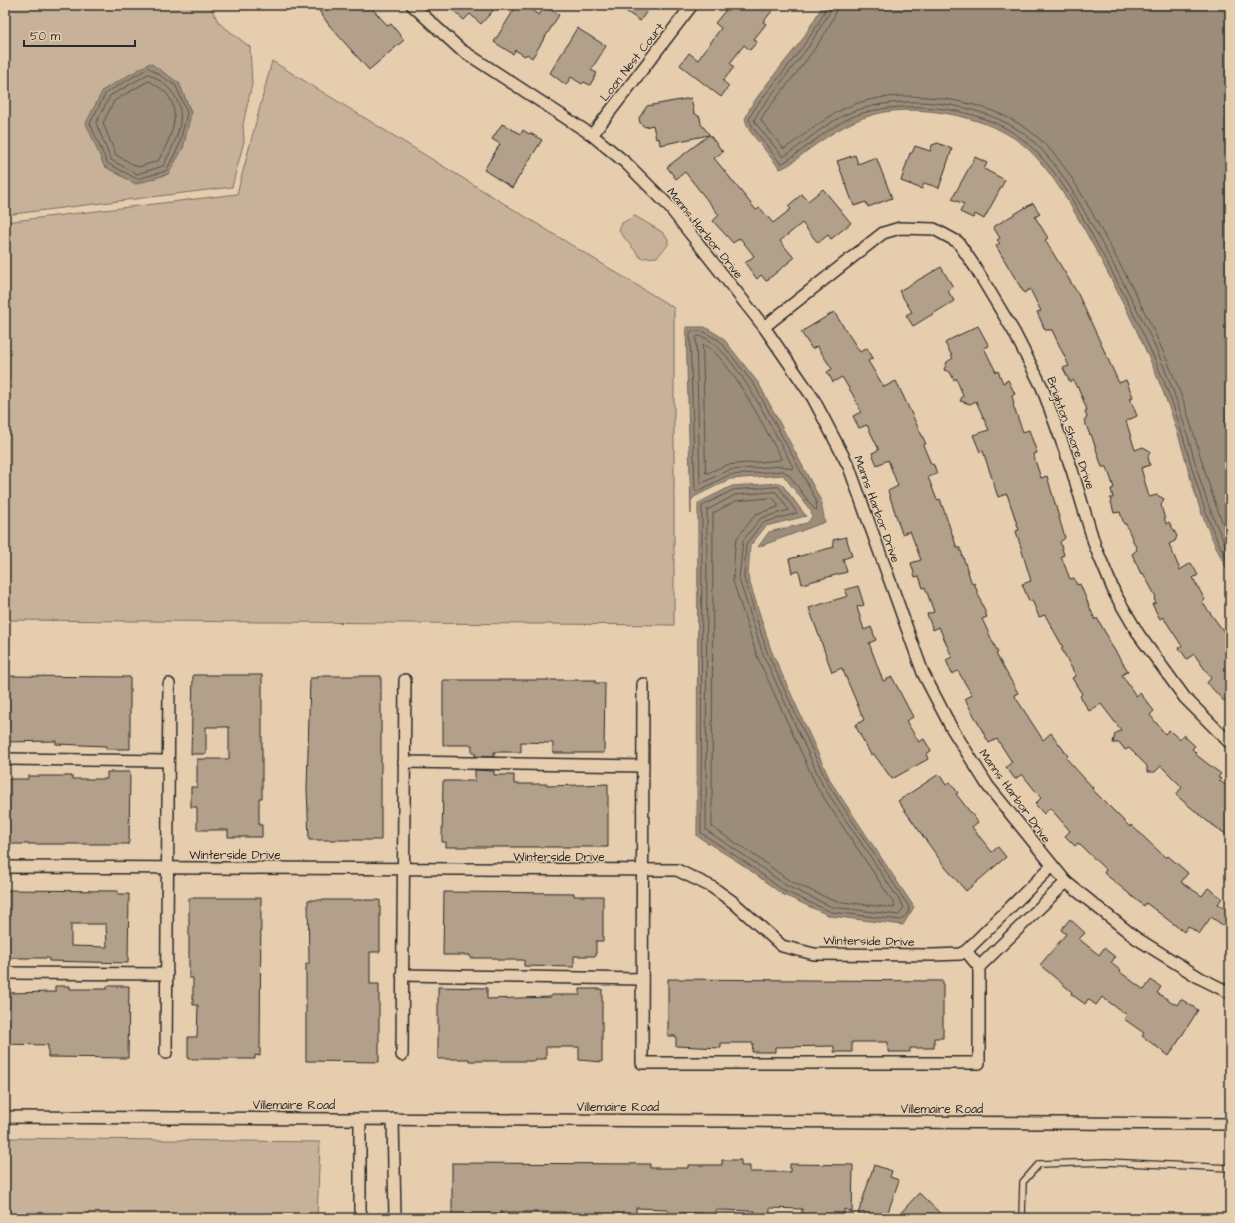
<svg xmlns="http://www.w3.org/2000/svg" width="1235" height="1223" font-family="'Architects Daughter',sans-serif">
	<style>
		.green { fill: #c7b299; stroke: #796e62; fill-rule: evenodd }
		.water { fill: #9c8d7a; stroke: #6f665a }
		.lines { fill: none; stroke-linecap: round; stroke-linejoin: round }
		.shore { stroke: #58524b; stroke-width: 1 }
		.building { fill: #b2a08a; stroke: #2b2b2b; fill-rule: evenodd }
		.service-casing { stroke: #2b2b2b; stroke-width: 8 }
		.minor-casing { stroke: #2b2b2b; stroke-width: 14 }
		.service { stroke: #e6cdae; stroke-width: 5.5 }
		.minor { stroke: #e6cdae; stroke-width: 11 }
		.labels { text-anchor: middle; stroke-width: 3; stroke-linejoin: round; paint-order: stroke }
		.street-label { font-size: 12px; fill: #2b2b2b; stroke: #e6cdae }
	</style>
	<rect width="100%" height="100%" fill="#e6cdae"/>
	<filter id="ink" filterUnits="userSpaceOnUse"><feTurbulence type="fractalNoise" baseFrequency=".025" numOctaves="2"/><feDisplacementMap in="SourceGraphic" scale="8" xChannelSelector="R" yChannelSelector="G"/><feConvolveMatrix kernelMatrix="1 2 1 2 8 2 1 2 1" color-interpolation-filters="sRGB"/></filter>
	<g filter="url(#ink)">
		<g class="green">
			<path d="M5,5H209L219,23L250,47L252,84L243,124L244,141L232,187L5,215ZM179,83L191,112L183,148L168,174L136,184L104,166Z"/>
			<polygon points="272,61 674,308 674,625 5,620 5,222 237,194"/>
			<polygon points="635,216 662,232 668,239 668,245 657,257 641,258 619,231 622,223"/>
			<polygon points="5,1138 320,1142 317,1218 5,1218"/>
		</g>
		<g class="water">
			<path d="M823,5H1230V575C1220,556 1211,537 1203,517C1190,482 1183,445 1170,410C1149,352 1121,297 1092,243C1073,210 1055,174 1027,148C994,118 928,105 885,112C855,117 832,133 808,150C800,156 790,166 780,169L749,130L745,119L751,106L766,85L802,40Z"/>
			<polygon points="150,63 179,83 191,113 183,148 168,174 136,184 104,166 86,123 103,90"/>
			<polygon points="686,327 705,327 723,338 759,384 820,499 825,522 758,547 769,532 807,523 812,517 811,511 783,475 730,479 694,497 691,501 691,514"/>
			<polygon points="781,483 806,516 766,526 750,546 748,577 771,650 831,782 914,907 903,925 830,916 782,894 743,865 697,836 698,503 732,486"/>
		</g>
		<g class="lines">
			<g class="shore">
				<path d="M826,5C824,26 770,87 755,108L749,119L753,128L781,164C809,148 832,122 863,113C913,99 990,108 1029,145C1060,173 1079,211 1098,246C1127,299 1154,352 1174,408C1186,443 1194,480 1207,515C1213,533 1222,550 1230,566"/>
				<path d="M831,5L830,11L809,46L759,111L754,120L757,125L783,157C808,141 831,117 861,109C912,93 992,104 1033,141C1062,168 1080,204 1099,238C1129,293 1160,349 1179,408C1191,443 1198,480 1212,514C1217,528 1224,541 1230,555"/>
				<path d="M837,5C837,28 780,92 764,114L761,119L762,122L784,149C808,133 830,112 858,103C887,94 916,95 945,99C978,104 1009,114 1035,135C1067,162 1086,202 1105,237C1135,291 1164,347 1185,406C1200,451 1210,497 1230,540"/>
				<polygon points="149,68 176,86 187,113 179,146 166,171 137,179 107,163 90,123 106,93"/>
				<path d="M149,74C194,98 183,129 163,166L137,174L111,160L96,123L110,96Z"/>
				<path d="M149,81C154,84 163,89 167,94C183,115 169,141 158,161L138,167L116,155L103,123L114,101Z"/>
				<polygon points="692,331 704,332 720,341 755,386 816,500 817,510 814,509 789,475 783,471 729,475 698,491 695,490 690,333"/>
				<path d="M698,336C729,337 778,440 793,467L792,469L782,466L729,470L702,483L700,482L696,338Z"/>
				<path d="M703,345C725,349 769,436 781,458L780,460L726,465L708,473H706Z"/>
				<polygon points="779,487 797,513 762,523 746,544 744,578 767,652 828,784 909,907 908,913 901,920 831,912 784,891 745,862 701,833 702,506 733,490"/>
				<polygon points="776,492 789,510 761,518 743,540 739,579 763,654 823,786 904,907 899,915 832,907 787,886 748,858 706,830 707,510 735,495"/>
				<polygon points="773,498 778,504 778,507 756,514 737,538 735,545 733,581 757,656 818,789 895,905 894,908 834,901 790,881 751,853 712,827 713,513 736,501"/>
			</g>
		</g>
		<g class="building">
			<polygon points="315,5 369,5 388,26 391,24 404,40 369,70 329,25"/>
			<polygon points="447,5 498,5 481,24 470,14 464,20"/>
			<polygon points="517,5 523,5 539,15 545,6 559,15 532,58 527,54 525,56 515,50 513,54 494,42"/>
			<polygon points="617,5 651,5 640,21"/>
			<polygon points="730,5 777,5 763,22 766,24 754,39 757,42 750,50 744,45 730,63 734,67 723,81 729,86 721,97 680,65 689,53 698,60 721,28 715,23"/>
			<polygon points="577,28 606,46 591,70 597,73 590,85 584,82 582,84 571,77 566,85 550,73"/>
			<polygon points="691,98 694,113 700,117 701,124 723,152 714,158 756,210 760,208 773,223 791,209 788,206 802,194 808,201 823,189 851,223 831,239 828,235 818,243 802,223 780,241 794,258 766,281 761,275 757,279 745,263 754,256 740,238 733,243 713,221 719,215 685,172 676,179 667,167 709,135 660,145 659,138 656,139 653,125 645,127 640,123 639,118 647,106"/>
			<polygon points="502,124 521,134 523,130 529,134 530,133 542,140 512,188 484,170 500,144 492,139"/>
			<polygon points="938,143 952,149 939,188 924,183 922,189 901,181 910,153 912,153 915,146 930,151 932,145"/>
			<polygon points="855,155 858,164 876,157 892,198 868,207 866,202 854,206 837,161"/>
			<polygon points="975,157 987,163 984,169 1005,180 984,219 975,214 973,218 960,212 964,204 952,199"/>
			<polygon points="1033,203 1040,214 1035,217 1048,238 1045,240 1078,294 1119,383 1126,380 1133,397 1130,398 1137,416 1126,421 1135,450 1143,447 1150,451 1148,457 1150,465 1141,468 1149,497 1157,495 1164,499 1161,505 1166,524 1169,522 1177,536 1175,541 1169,544 1180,570 1191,563 1198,575 1193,578 1205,600 1202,602 1230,640 1230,695 1224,701 1207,683 1211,678 1194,654 1187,659 1179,648 1182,646 1163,617 1160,619 1152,604 1156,603 1154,599 1156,597 1143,573 1141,574 1132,554 1137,550 1126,524 1124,524 1120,512 1114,513 1110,498 1113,498 1111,489 1114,488 1107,467 1102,467 1091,434 1090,435 1084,420 1087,418 1085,411 1087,410 1078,387 1077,388 1073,380 1070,382 1063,368 1069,366 1052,330 1045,330 1037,312 1041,311 1030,289 1024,293 996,246 1000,243 997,240 1000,238 993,227"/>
			<polygon points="941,267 953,287 948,291 954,301 913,326 906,315 912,312 899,291"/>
			<polygon points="834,312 860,352 867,348 873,358 868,361 884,387 896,381 926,444 923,445 931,464 934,465 937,474 928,477 937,500 940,499 957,548 960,548 972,584 974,583 987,617 982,619 998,653 996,654 1018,693 1014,695 1043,740 1051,733 1068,756 1066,758 1093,788 1092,789 1130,827 1131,825 1166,858 1168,856 1188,873 1181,882 1202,896 1208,888 1222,898 1218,904 1230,910 1230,930 1211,917 1199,934 1188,926 1184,932 1146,903 1144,906 1104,873 1106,870 1078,843 1075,846 1065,836 1070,831 1050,808 1044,814 1035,804 1041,798 1022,774 1015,779 1006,767 1012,762 997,739 989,743 965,699 972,695 958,671 952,674 946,660 952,657 939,627 933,630 927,614 934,612 925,587 923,588 919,576 915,577 911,563 921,560 910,531 902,534 888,491 898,486 888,460 877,465 872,453 879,450 867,425 859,428 853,416 861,412 853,395 842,377 833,382 827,372 832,369 817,346 812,349 801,332"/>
			<polygon points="978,326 989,346 984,348 996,372 998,371 1003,383 1008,380 1015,394 1012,396 1014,404 1013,405 1023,432 1029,430 1037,453 1033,454 1041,478 1047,476 1065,538 1060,542 1064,555 1061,556 1070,579 1074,578 1077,585 1080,584 1095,620 1097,618 1109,639 1108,640 1128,671 1122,675 1136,696 1140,693 1154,711 1150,715 1165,734 1169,730 1179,739 1183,735 1195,746 1192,749 1196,753 1195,754 1221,774 1218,777 1221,779 1219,780 1230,789 1230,837 1207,821 1176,795 1182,787 1161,766 1155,772 1147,772 1147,766 1129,748 1125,750 1120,743 1113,743 1115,734 1121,730 1101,704 1089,711 1080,696 1082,694 1072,678 1076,676 1061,648 1063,647 1045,615 1039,617 1032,600 1029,601 1022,584 1031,581 1016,531 1019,530 1007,494 998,497 983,451 980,452 973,435 989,430 976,401 970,404 960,401 963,395 956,378 954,380 950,372 944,370 947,362 953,358 945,343 951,339"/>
			<polygon points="846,537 852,556 843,559 847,572 802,584 799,571 792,573 789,559 834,547 833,540"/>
			<polygon points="858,586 864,605 857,607 864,630 871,627 876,640 869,643 883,681 892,677 913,717 906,721 919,742 924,739 931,751 926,754 928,759 892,779 873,753 871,755 855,725 864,720 842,668 832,672 809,608 848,596 845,590"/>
			<polygon points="193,675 262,675 262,798 259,798 259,825 262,825 262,837 228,837 228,830 197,830 197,807 191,807 191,787 197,787 197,759 229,759 229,727 206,727 206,754 191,754"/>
			<polygon points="5,676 130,677 130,749 106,749 106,746 56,744 56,741 5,742"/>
			<polygon points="318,676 381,676 381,840 309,840 307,789 310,678 318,678"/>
			<polygon points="443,680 595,680 595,683 605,683 604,753 553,753 553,743 521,742 521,752 494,752 494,757 475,756 475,753 472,753 472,745 443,745"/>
			<polygon points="475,770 494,771 494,775 514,775 514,784 548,784 548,786 608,784 608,847 446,847 446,842 442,842 443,781 475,781"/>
			<polygon points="107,772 130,772 129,844 5,844 5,779 28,779 28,776 72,776 72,779 107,779"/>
			<polygon points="939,774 946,785 950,782 958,793 956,794 978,822 972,827 983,841 992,852 998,847 1006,857 966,891 945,867 898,801"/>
			<path d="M5,890L118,891V894H129L128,963L49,961V958H5ZM71,924H106L107,947L71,946Z"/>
			<polygon points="444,892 574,893 574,896 603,896 603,941 596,941 596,956 574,956 574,967 524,966 524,960 497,960 497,958 470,958 470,955 443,955"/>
			<polygon points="189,898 261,898 260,1056 255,1055 255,1059 188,1059 188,1037 197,1037 198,1005 193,1005 193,978 189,978"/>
			<polygon points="308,900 380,900 380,952 370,952 370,984 379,984 379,1062 306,1061 306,964 309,964"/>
			<polygon points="1070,919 1085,933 1079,939 1099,955 1104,948 1115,957 1111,963 1121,971 1120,972 1144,990 1151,980 1161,987 1157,993 1177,1005 1181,999 1198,1010 1169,1056 1142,1036 1144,1033 1124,1019 1127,1015 1102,997 1096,1005 1088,999 1085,1004 1071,994 1072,992 1040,965 1066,934 1061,930"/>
			<polygon points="668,979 943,981 943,1038 934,1038 934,1048 910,1048 910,1052 888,1052 888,1042 852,1042 852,1052 834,1052 834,1046 775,1047 775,1052 752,1052 753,1043 721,1043 721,1048 676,1046 676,1036 668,1036"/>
			<polygon points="55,986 70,986 70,989 107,989 107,986 129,986 128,1058 48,1057 48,1045 5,1044 5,993 55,992"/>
			<polygon points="438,987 487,988 487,999 551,997 551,995 580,995 580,989 602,989 602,1062 579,1060 579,1047 546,1047 546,1059 535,1059 535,1061 469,1061 469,1059 438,1059"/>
			<polygon points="722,1160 741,1160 741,1166 750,1166 750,1172 790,1172 790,1164 853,1165 852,1212 844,1209 844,1216 802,1216 802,1209 770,1208 770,1218 755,1217 755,1211 716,1210 716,1217 701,1217 701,1213 668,1213 668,1209 636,1208 636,1215 602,1215 602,1217 565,1216 565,1212 501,1212 501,1216 452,1215 452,1163 650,1164 650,1168 688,1168 688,1165 722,1165"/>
			<polygon points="874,1165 892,1171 890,1177 899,1180 886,1218 871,1218 858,1214"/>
			<polygon points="919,1193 945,1218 896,1218"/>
		</g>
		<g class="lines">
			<g class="service-casing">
				<polyline id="service" points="1022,1218 1023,1182 1039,1164 1107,1162 1230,1168"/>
			</g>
			<g class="minor-casing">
				<g id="minor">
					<polyline points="412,5 460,49 592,135 626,163 667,204 764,327 813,398 849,467 923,673 951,727 988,786 1066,882 1136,938 1200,978 1230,993"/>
					<polyline points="592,135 692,5"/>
					<polyline points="764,327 883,233 900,228 934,229 958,242 975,267 1014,332 1042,387 1072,470 1095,546 1115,594 1139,635 1185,698 1230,743"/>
					<polyline points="643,684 642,1063 979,1063 979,967 966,951"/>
					<polyline points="5,759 168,761"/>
					<polyline points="404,762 643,766"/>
					<polyline points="5,867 677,870 712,887 733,902 782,946 814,954 933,955 960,954 966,951 1052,866"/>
					<polyline points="979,967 1066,882"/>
					<polyline points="5,973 167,974"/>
					<polyline points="402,975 642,979"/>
					<polyline points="166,1053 169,684"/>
					<polyline points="402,1055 405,680"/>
					<polyline points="5,1117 1230,1124"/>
					<polyline points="360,1119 360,1210 362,1218"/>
					<polyline points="393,1119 395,1218"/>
				</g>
			</g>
			<use href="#service" class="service"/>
			<use href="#minor" class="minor"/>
		</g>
	</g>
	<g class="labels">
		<g class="street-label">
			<text transform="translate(632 62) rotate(-52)" y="4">Loon Nest Court</text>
			<text transform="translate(705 233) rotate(51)" y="4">Manns Harbor Drive</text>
			<text transform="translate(1071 433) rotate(70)" y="4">Brighton Shore Drive</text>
			<text transform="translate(877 509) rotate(70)" y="4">Manns Harbor Drive</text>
			<text transform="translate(1015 796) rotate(54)" y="4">Manns Harbor Drive</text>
			<text x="235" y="859">Winterside Drive</text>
			<text x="559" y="861">Winterside Drive</text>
			<text transform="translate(869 941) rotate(1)" y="4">Winterside Drive</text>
			<text x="294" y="1109">Villemaire Road</text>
			<text x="618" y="1111">Villemaire Road</text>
			<text x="942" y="1113">Villemaire Road</text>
		</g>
	</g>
	<rect width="1235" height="1223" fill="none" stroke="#e6cdae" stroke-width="20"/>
	<rect x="10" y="10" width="1215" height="1203" fill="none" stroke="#2b2b2b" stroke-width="1.5" filter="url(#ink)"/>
	<path d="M24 40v6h111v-6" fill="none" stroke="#2b2b2b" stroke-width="2"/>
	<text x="30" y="40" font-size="12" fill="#2b2b2b" stroke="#e6cdae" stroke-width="3" paint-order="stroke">50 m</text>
</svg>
